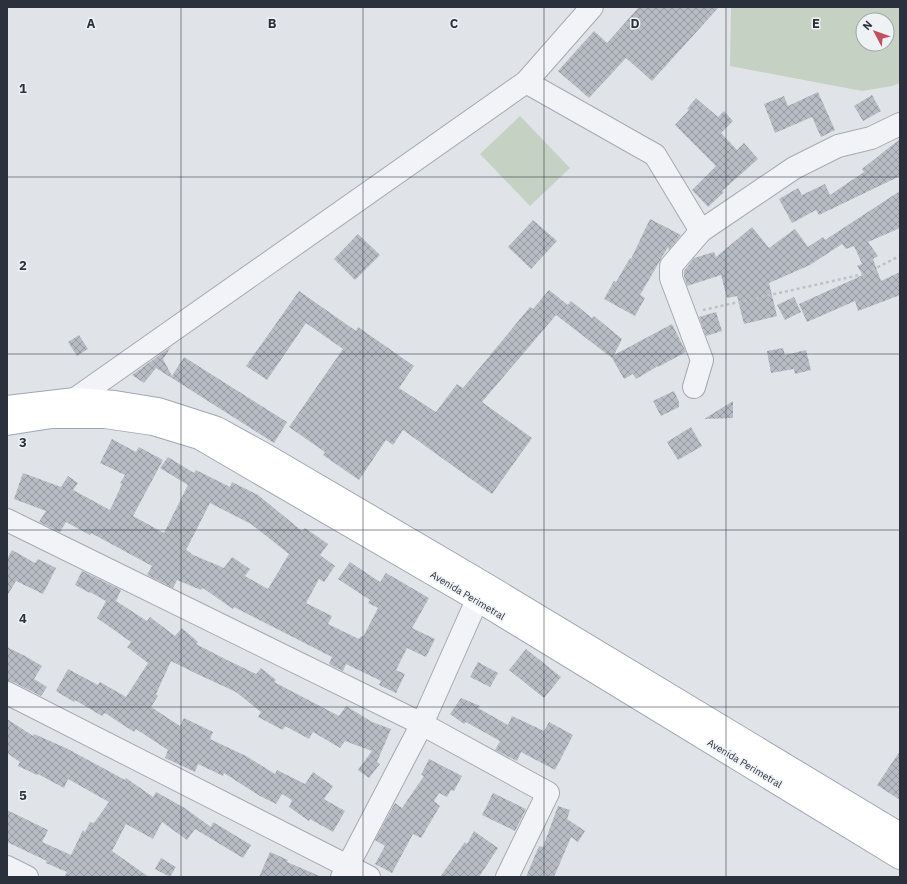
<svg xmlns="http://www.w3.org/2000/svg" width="907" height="884" font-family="'IBM Plex Sans',sans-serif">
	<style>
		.pitch { fill: #c5d1c2; fill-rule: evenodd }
		.building { fill: url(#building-cross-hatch); fill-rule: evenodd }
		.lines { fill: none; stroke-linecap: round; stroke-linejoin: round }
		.minor-casing { stroke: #a6aab1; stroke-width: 24 }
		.major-casing { stroke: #a0a7b2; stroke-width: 24 }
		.path { stroke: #bec1c6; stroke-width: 2.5; stroke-dasharray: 3 3; stroke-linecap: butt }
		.minor { stroke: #f2f3f6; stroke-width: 22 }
		.major { stroke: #fff; stroke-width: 22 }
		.grid { fill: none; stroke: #2a313d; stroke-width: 1; stroke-opacity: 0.55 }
		.labels { text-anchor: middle; stroke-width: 3; stroke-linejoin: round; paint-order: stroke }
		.street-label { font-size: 10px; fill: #2a313d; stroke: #eff2f5 }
		.grid-label { font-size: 13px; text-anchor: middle; font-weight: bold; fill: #2a313d; stroke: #eff2f5; stroke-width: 3; stroke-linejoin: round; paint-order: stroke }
	</style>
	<defs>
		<pattern id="building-cross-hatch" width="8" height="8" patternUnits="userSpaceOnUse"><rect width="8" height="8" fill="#b7bcc4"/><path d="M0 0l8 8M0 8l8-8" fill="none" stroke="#9599a0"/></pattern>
	</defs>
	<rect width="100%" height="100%" fill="#e0e3e8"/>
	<g class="pitch">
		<path d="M731,7H900V83L892,86L862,91L730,66ZM863,20H887V44H863Z"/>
		<polygon points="520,116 570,168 530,206 480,154"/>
	</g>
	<g class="building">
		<polygon points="639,7 719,7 652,81 626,58 589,98 558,71 594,31 607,43"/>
		<polygon points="818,92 835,130 821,137 812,117 775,133 764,104 784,96 788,106"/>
		<polygon points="872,95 881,111 863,121 854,106"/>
		<polygon points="696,98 718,117 724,111 733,121 721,133 737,150 744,143 758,159 722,191 724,192 708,207 692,190 716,166 675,125 689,110 687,109"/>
		<polygon points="900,139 900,176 819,215 816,210 792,223 779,199 798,188 802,195 825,184 830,195 864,172 862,169"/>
		<polygon points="900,191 900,228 868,242 878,256 873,259 881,281 900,272 900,295 858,311 855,301 807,322 799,304 863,275 857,266 862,264 854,246 846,249 842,244 810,265 769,283 777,316 744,324 737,296 727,298 721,275 687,286 684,276 684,271 694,258 714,252 716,257 752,227 769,248 795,229 808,247 823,237 825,240"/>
		<polygon points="650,219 681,235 669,250 668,247 640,295 645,298 635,316 604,299 614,281 616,282 630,258 631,259"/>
		<polygon points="533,220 557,241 531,269 508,247"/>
		<polygon points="358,234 380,255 355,280 334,259"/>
		<polygon points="549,290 568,305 571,301 592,318 594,316 622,339 614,355 672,324 686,352 658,367 658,366 636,379 633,374 624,379 612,358 556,315 482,402 532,438 492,494 403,430 393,445 386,440 359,480 323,455 325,452 289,427 343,349 306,323 267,380 246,366 299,291 356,331 358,327 414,366 399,388 436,412 457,384 463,388 530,307 533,309"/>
		<polygon points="794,297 801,312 785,320 777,305"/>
		<polygon points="716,312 722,331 706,336 699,317"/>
		<polygon points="79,335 88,349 77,356 68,342"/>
		<polygon points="171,347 163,359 172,376 184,357 287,422 274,443 156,368 144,383 132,375"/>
		<polygon points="783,348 785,355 806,350 811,370 795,374 794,369 771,373 767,351"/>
		<polygon points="674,391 679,402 679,407 661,416 653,401"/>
		<polygon points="733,401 733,418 704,419"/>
		<polygon points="691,427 702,446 678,460 667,442"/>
		<path d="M112,439L136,452L139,447L163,460L133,516L164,533L188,485L160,468L168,457L194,473L196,470L230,487L232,482L258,495L302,531L305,528L328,544L320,555L335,566L324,582L319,579L306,603L332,616L328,624L359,639L361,636L363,637L378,608L368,603L370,600L338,579L350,562L380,582L386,573L429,598L412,628L435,639L426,657L407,648L396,670L405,674L396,693L379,685L381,681L346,664L343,671L329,664L332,657L234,607L233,609L203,588L201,590L177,580L173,588L147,575L152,566L91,533L90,535L66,522L60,532L39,522L46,511L14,499L23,473L61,487L68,476L78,483L73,490L110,510L122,484L120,483L125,475L100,463ZM210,503L251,524L289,554L268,589L245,576L250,569L232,557L224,568L191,554V553L186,550Z"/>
		<polygon points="12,550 35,563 38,559 56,568 43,594 16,581 7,596 7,559"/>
		<polygon points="82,571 121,590 116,601 147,621 150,617 175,636 182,628 198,642 196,644 223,658 256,674 261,668 276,680 274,682 339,716 346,706 372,722 391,729 377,762 380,764 369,778 358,770 372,751 345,741 340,748 313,732 309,739 285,726 283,730 258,717 261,712 236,692 195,673 171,661 156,694 158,696 151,707 180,726 184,718 213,732 210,739 246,756 275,774 277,770 305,784 313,772 333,786 324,799 345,811 333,832 310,819 309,821 289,807 292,800 282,794 276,804 260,796 224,773 223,776 198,764 195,772 165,758 168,750 136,729 134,732 105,713 102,716 75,700 74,702 56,691 68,669 98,685 100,682 126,697 148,663 127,647 131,642 97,618 106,601 90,592 90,593 75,585"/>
		<polygon points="7,647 25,656 42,666 34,679 47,687 41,696 13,682 7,681"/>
		<polygon points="526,649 561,677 544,698 509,670"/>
		<polygon points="478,662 498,673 490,687 470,677"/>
		<polygon points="461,698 480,706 478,708 508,725 512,716 544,731 549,722 573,735 555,770 521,752 517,761 495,750 500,741 466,722 464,724 450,714"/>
		<polygon points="7,719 33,736 34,734 66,748 125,780 126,778 153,797 156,792 183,807 211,827 213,822 251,845 243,858 195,829 187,840 162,822 153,839 126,824 112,851 149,877 64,877 67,872 46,863 47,861 7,842 7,810 48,830 42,842 71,855 83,830 85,832 90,822 94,823 109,802 68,779 64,788 38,774 37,775 18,766 20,762 7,753"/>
		<polygon points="900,751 900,800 877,785"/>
		<polygon points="429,759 462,776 454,791 451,790 447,797 439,793 434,801 440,806 421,838 413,834 392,873 375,864 385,846 375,840 395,803 402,808 424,776 421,775"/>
		<polygon points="493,793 526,809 515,831 482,815"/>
		<polygon points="558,806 570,810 567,819 585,831 578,842 571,837 554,877 526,877 539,846 543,847"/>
		<polygon points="474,831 498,848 479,877 440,877 465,842 467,844"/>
		<polygon points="270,852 288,860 287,862 322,877 259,877"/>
		<polygon points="161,858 176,867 170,877 155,869"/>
	</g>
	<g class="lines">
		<g class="minor-casing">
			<g id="minor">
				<polyline points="526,82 655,155 701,231 794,168 838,146 871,138 900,124"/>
				<polyline points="694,387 702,360 671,278 671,266 701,231"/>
				<polyline points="75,399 526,82 592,7"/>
				<polyline points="7,520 422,724 548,793 507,877"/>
				<polyline points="7,693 369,877"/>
				<polyline points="7,867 27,877"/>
				<polyline points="342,877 422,724 477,600"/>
			</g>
		</g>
		<g class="major-casing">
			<g id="major">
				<polyline points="7,407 75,399 115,402 158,409 217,428 266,455 484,583 900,834"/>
				<polyline points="7,424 52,417 105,417 153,424 199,438 477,600 900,858"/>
			</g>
		</g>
		<polyline class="path" points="703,310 864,274 900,256"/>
		<use href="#minor" class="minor"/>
		<use href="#major" class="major"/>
	</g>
	<path class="grid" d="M181,7V877M363,7V877M544,7V877M726,7V877M7,177H900M7,354H900M7,530H900M7,707H900"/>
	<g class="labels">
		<g class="street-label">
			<text transform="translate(468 595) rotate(31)" y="4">Avenida Perimetral</text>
			<text transform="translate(745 763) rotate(31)" y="4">Avenida Perimetral</text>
		</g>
	</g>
	<g class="grid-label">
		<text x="91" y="28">A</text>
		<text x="272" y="28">B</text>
		<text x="454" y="28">C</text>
		<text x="635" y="28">D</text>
		<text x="816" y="28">E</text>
		<text x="23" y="93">1</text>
		<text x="23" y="270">2</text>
		<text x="23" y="447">3</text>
		<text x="23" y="623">4</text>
		<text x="23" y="800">5</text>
	</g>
	<rect width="907" height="884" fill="none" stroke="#2a313d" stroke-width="16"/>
	<g transform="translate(875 32) rotate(311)"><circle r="19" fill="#eff2f5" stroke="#a0a5ab"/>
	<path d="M0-3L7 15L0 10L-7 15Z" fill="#c24f5e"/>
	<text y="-6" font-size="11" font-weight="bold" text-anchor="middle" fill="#2a313d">N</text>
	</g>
</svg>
